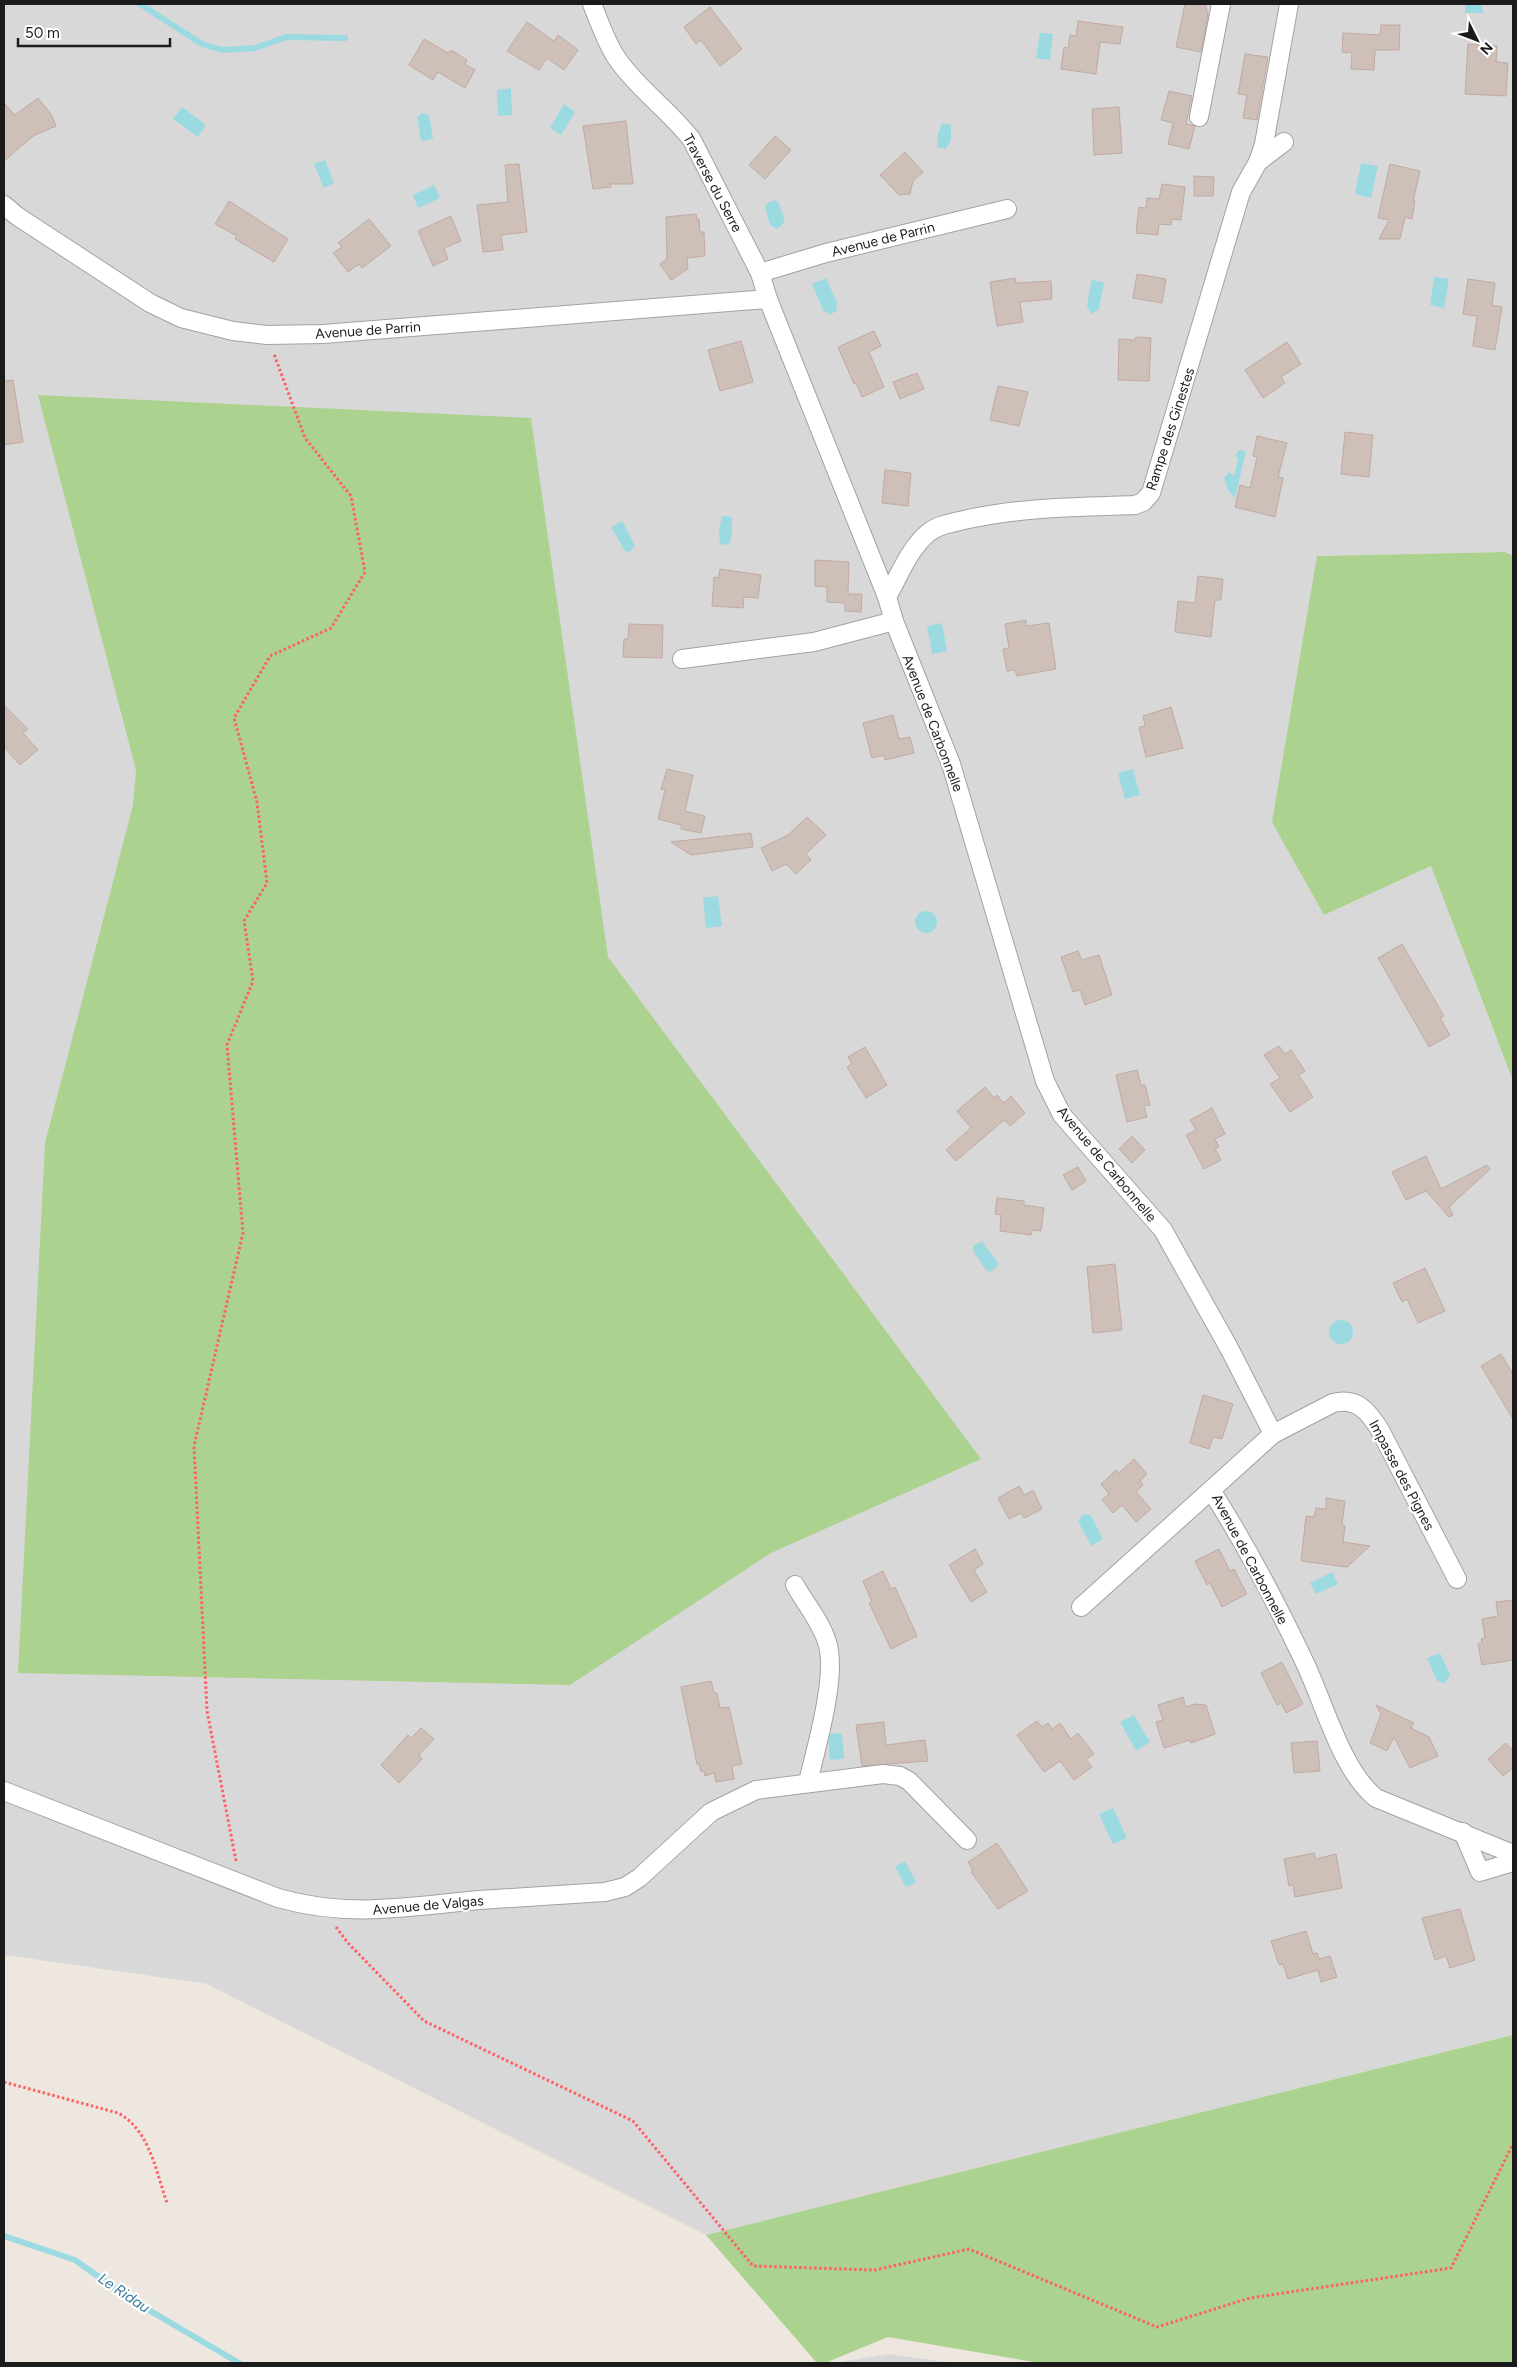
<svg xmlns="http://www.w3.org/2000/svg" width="1517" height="2367" font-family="Figtree,sans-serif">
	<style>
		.residential { fill: #d9d8d8 }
		.forest { fill: #acd290 }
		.water { fill: #9bdae1 }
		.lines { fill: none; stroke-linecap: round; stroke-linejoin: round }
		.stream { stroke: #9bdae1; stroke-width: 6 }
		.building { fill: #cebfb8; stroke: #c1aaa1 }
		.street-casing { stroke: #a2a2a2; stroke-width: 20 }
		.path { stroke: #ff5f65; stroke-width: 3; stroke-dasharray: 2.5 2.5; stroke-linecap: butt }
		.street { stroke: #fff; stroke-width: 18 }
		.labels { text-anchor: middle; stroke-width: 4.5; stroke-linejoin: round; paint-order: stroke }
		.street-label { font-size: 14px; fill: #1b1b1b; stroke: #fff }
		.water-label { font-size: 15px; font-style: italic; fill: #3b7da3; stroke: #fff }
	</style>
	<rect width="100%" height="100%" fill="#eee7df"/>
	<g class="residential">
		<polygon points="4,4 1513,4 1513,556 1505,552 1317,556 1324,915 1431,866 1513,1081 1513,2035 706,2235 207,1984 4,1955"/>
		<polygon points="888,2354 955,2363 834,2363"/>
	</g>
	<g class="forest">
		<polygon points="38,395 531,418 608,957 981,1459 771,1553 570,1685 18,1673 45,1143 133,805 136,770"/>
		<polygon points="1505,552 1513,556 1513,1081 1431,866 1324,915 1272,822 1317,556"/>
		<polygon points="1513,2035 1513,2363 1040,2363 888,2337 825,2363 817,2363 706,2235"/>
	</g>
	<g class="water">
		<polygon points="1465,4 1482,4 1483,13 1465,13"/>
		<polygon points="1040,33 1053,34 1050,60 1036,58"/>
		<polygon points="511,88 512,115 498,116 497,90"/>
		<polygon points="564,104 575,112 561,135 550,128"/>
		<polygon points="182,107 206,125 198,137 173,119"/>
		<polygon points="422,113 429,115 433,139 421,141 417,117"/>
		<polygon points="942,123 951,125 951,140 946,149 937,147 938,134"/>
		<polygon points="325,160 334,183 324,188 314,164"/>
		<polygon points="1361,163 1378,166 1371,198 1355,194"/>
		<polygon points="434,185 440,198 418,208 413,195"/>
		<polygon points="775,200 779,203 785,221 778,229 770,225 765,207 768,203"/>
		<polygon points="1434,277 1449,279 1444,308 1430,305"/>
		<polygon points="826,278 838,305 836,307 837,311 829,315 827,311 824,312 812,284"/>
		<polygon points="1094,280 1104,283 1099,309 1092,314 1087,307 1091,281"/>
		<polygon points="1239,450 1246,451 1235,498 1228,490 1224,478 1229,472 1234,476 1238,459 1235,456"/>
		<polygon points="722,516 732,517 732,533 729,545 720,544 719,530"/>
		<polygon points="622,521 635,545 630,552 625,551 611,527"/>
		<polygon points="942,623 947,651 932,654 927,626"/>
		<polygon points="1133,769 1140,795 1125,799 1118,773"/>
		<polygon points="718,896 722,926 706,928 703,898"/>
		<circle cx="926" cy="922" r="11"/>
		<polygon points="982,1241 998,1263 996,1268 990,1272 986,1270 973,1251 973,1246"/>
		<circle cx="1341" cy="1332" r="12"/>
		<polygon points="1090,1514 1103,1539 1091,1546 1078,1521 1083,1515"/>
		<polygon points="1332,1572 1338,1584 1316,1594 1310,1583"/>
		<polygon points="1440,1653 1450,1675 1445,1683 1437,1681 1427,1658"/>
		<polygon points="1134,1715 1150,1742 1136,1751 1120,1722"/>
		<polygon points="842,1733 844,1759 830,1760 828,1734"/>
		<polygon points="1113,1808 1127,1838 1113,1844 1099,1814"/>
		<polygon points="905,1861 916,1882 906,1887 895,1867"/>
	</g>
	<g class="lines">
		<g class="stream">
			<polyline points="140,4 202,44 222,50 255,48 286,37 345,38"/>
			<polyline points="4,2236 75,2260 130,2299 239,2363"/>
		</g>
	</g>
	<g class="building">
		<polygon points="1185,4 1205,4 1208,13 1201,52 1176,47"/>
		<polygon points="710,7 742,49 720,66 701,40 696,44 684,27"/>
		<polygon points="1078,21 1123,27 1120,44 1100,42 1096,74 1061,69 1064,47 1068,48 1070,35 1076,36"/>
		<polygon points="527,22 554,41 558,35 578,50 564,70 547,58 539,70 507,51"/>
		<polygon points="1381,25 1400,25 1399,50 1375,50 1374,70 1351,69 1352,53 1342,52 1343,33 1380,35"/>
		<polygon points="424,39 448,53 451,50 467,60 465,64 475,70 465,88 438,72 433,80 409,65"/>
		<polygon points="1468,44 1497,46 1496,62 1508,63 1506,96 1465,94"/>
		<polygon points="1245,54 1268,57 1257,120 1243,118 1247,95 1238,94"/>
		<polygon points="1169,91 1192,96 1186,124 1195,126 1189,149 1168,144 1173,123 1161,120"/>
		<polygon points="38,98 51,114 56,126 33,136 4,161 4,103 15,115"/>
		<polygon points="1119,107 1122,153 1094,155 1092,109"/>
		<polygon points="626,121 633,184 610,184 611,187 593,189 583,126"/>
		<polygon points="775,136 791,150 765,179 749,165"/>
		<polygon points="905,152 923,172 913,181 910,194 899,195 880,175"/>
		<polygon points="519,164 527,232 501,235 503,250 483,252 477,205 508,202 505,165"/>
		<polygon points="1390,164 1420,171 1413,201 1415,201 1412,219 1405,217 1400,239 1379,239 1389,220 1378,218"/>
		<polygon points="1194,176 1214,177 1213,196 1194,196"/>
		<polygon points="1162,184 1185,187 1181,220 1172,219 1171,225 1159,224 1158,235 1136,233 1139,207 1146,208 1147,198 1159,199"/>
		<polygon points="229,201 288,239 274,262 235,239 237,236 215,224"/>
		<polygon points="696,214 697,219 699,219 700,232 704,232 705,256 687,258 688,269 671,280 660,264 667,259 666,217"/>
		<polygon points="451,216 461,241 444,248 448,259 433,266 418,231"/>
		<polygon points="369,219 391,246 362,268 359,264 348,272 333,253 342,247 338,243"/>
		<polygon points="1137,274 1166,279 1162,303 1133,298"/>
		<polygon points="1015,278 1016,283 1051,281 1052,299 1020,302 1023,322 997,326 990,282"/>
		<polygon points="1468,279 1495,283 1492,305 1502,307 1495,350 1473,346 1477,316 1463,314"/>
		<polygon points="874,331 881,346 869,352 884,387 862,397 856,383 854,384 838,347"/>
		<polygon points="1136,337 1151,338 1149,381 1118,380 1119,339 1135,340"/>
		<polygon points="741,341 753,382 720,391 708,350"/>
		<polygon points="1287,342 1301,364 1281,377 1285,383 1263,398 1245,370"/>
		<polygon points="917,373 924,389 900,399 893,382"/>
		<polygon points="13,380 23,442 4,445 4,381"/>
		<polygon points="998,386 1028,392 1019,426 990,420"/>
		<polygon points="1345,432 1373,435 1369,477 1341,474"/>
		<polygon points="1257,436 1287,443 1278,477 1283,478 1275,517 1235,507 1240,485 1250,488 1257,457 1253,456"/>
		<polygon points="885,470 911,473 908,506 882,503"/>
		<polygon points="815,560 849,562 848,594 862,594 861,612 845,611 845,603 827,602 827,587 815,586"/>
		<polygon points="720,569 761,575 758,598 744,597 743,608 712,606 714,577 718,578"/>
		<polygon points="1198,576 1223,579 1221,600 1215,600 1211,637 1175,632 1178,601 1195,603"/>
		<polygon points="1026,620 1026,626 1049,623 1056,669 1017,676 1015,670 1007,671 1003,649 1009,648 1005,624"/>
		<polygon points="629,624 663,625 662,658 623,657 624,639 628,639"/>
		<polygon points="4,705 28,729 23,733 38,750 20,765 4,747"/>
		<polygon points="1171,707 1183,748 1146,757 1139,727 1145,726 1143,716"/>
		<polygon points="893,715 899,739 910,737 914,753 885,760 884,755 872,758 863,723"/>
		<polygon points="667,769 693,775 685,811 705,816 701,833 681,829 681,825 658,819 665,790 661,789"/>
		<polygon points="807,817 826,835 806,854 811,860 796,874 786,864 772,871 761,848 788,835"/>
		<polygon points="751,833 753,847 691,855 671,842"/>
		<polygon points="1402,944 1444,1016 1440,1018 1450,1035 1429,1047 1378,958"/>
		<polygon points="1078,951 1082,960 1099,955 1112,995 1085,1005 1080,990 1073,992 1061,957"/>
		<polygon points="1279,1046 1285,1054 1291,1050 1305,1071 1299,1075 1313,1097 1290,1112 1270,1084 1280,1078 1264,1055"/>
		<polygon points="865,1047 887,1085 866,1098 847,1067 852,1064 848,1057"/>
		<polygon points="1137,1070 1141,1085 1145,1085 1150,1105 1144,1106 1147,1117 1127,1122 1116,1075"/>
		<polygon points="985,1087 994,1098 997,1095 1004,1103 1011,1096 1025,1113 1010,1126 1004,1120 956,1161 946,1150 971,1128 957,1111"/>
		<polygon points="1212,1108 1225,1134 1215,1139 1219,1147 1215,1149 1221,1160 1204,1169 1186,1135 1196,1130 1190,1120"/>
		<polygon points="1132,1136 1145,1150 1132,1163 1119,1149"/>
		<polygon points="1426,1156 1441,1189 1487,1165 1490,1169 1449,1207 1453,1215 1449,1217 1426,1191 1406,1200 1392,1172"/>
		<polygon points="1078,1167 1086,1181 1072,1190 1063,1175"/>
		<polygon points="997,1198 1024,1201 1024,1205 1044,1208 1041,1231 1032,1230 1031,1235 1000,1231 1001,1215 995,1214"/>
		<polygon points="1115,1264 1122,1330 1093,1333 1087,1267"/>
		<polygon points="1425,1268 1445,1311 1418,1323 1407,1299 1402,1302 1393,1283"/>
		<polygon points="1501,1354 1513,1374 1513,1419 1481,1366"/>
		<polygon points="1203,1395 1233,1404 1222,1439 1213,1437 1209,1449 1190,1443"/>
		<polygon points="1134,1459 1147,1474 1140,1481 1143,1485 1136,1492 1151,1509 1136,1522 1122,1505 1113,1513 1102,1500 1109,1494 1101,1484 1116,1470 1119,1473"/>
		<polygon points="1019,1486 1024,1495 1033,1490 1042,1509 1024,1518 1021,1513 1009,1519 998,1498"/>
		<polygon points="1326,1498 1345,1501 1342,1525 1345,1526 1343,1542 1370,1546 1347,1567 1301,1561 1306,1516 1314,1517 1316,1508 1326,1509"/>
		<polygon points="975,1549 983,1564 974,1570 987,1592 971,1602 949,1565"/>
		<polygon points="1219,1549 1230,1571 1234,1569 1247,1594 1222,1607 1210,1583 1207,1585 1195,1561"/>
		<polygon points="883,1571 891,1589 895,1587 917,1636 891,1649 869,1603 872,1602 863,1581"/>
		<polygon points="1513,1600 1513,1660 1482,1665 1478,1644 1482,1643 1481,1639 1485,1638 1482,1619 1498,1616 1496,1602"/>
		<polygon points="1282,1662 1303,1704 1286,1713 1281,1703 1277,1705 1261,1673"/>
		<polygon points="711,1681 714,1693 717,1693 720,1708 729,1707 742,1764 732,1766 734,1779 716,1782 714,1773 705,1776 704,1771 701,1772 699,1764 697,1764 681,1687"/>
		<polygon points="1183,1697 1186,1707 1195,1704 1206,1705 1215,1734 1191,1743 1190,1740 1164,1748 1156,1722 1163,1720 1158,1705"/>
		<polygon points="1376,1705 1414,1723 1411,1728 1429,1737 1438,1756 1410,1768 1394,1737 1387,1751 1370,1743 1381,1714"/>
		<polygon points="1037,1721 1042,1727 1048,1723 1052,1729 1060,1723 1071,1739 1078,1733 1094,1754 1086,1759 1092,1767 1074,1780 1060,1761 1044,1772 1017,1735"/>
		<polygon points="884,1722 886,1745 925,1740 928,1761 862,1766 856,1725"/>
		<polygon points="421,1728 434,1739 419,1755 422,1759 399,1783 381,1765 408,1735 411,1738"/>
		<polygon points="1317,1741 1320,1771 1294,1773 1291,1743"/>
		<polygon points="1506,1743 1513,1751 1513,1768 1503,1776 1488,1759"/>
		<polygon points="997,1843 1028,1891 998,1909 971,1872 973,1871 968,1862"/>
		<polygon points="1314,1853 1316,1859 1336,1854 1342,1888 1295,1897 1293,1885 1289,1886 1284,1859"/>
		<polygon points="1460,1909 1475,1960 1450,1968 1446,1956 1435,1960 1422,1918"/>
		<polygon points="1306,1931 1313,1954 1317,1953 1319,1959 1330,1956 1337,1977 1321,1982 1318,1970 1288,1979 1283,1964 1279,1965 1271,1941"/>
	</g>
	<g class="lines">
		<g class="street-casing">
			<g id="street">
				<path d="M592,4C600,23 606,43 618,60C639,90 670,111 692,140L760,273L768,299L887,597L894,621L951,764L1045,1081L1062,1115L1163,1230L1229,1348L1273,1434L1211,1490C1246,1545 1276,1602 1304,1661C1324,1702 1341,1770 1376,1798L1513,1854"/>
				<polyline points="1199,117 1221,4"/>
				<polyline points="1258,162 1264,144 1289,4"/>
				<polyline points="4,205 17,216 150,303 181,318 233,331 267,335 323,334 768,299"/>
				<polyline points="760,273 826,253 1007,209"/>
				<path d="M887,597C899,576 909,549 928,533C938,525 951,523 964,520C1021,507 1077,507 1135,505L1143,502L1151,493L1241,192L1258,162L1284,142"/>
				<polyline points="682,659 814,642 894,621"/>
				<path d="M1273,1434L1333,1403C1357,1397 1368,1411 1380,1430L1457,1579"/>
				<path d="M795,1585C805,1603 821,1622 827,1642C838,1674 816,1748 808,1782"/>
				<polyline points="1081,1607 1211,1490"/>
				<path d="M4,1791L278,1898C348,1918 408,1907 479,1900C521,1897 563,1895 605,1892L625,1887L639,1878L711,1812L756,1790L883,1774L900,1776L909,1781L967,1840"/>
				<polyline points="1463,1832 1480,1872 1513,1862"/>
			</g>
		</g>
		<g class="path">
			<polyline points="236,1861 207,1711 194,1446 243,1233 227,1045 253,981 244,921 267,883 257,802 234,718 270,656 331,628 365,572 351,496 305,438 274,354"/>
			<polyline points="336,1927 348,1943 424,2021 633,2121 753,2266 875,2270 969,2249 1157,2327 1250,2298 1451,2268 1513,2144"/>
			<path d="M4,2082L118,2113C150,2130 156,2172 167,2203"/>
		</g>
		<use href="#street" class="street"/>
	</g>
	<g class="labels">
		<g class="street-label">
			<text transform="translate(713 183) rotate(62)" y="5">Traverse du Serre</text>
			<text transform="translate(883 239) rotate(-14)" y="5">Avenue de Parrin</text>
			<text transform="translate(368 330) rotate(-4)" y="5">Avenue de Parrin</text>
			<text transform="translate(1170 429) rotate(-72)" y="5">Rampe des Ginestes</text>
			<text transform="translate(933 723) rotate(69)" y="5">Avenue de Carbonnelle</text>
			<text transform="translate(1107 1164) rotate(50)" y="5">Avenue de Carbonnelle</text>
			<text transform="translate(1402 1475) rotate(62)" y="5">Impasse des Pignes</text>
			<text transform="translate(1250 1559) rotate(62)" y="5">Avenue de Carbonnelle</text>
			<text transform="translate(428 1905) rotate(-5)" y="5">Avenue de Valgas</text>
		</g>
		<g class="water-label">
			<text transform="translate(124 2293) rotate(34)" y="5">Le Ridau</text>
		</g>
	</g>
	<rect width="1517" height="2367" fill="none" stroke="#1b1b1b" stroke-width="10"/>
	<g transform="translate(1477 40) rotate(132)" stroke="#ffffff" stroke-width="4" paint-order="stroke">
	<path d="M0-4L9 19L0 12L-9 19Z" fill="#1b1b1b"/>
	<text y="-8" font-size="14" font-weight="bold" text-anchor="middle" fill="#1b1b1b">N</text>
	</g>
	<path d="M18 38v8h152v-8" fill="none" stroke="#1b1b1b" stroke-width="2.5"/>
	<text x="25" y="38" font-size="15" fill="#1b1b1b" stroke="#ffffff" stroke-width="4" paint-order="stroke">50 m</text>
</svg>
